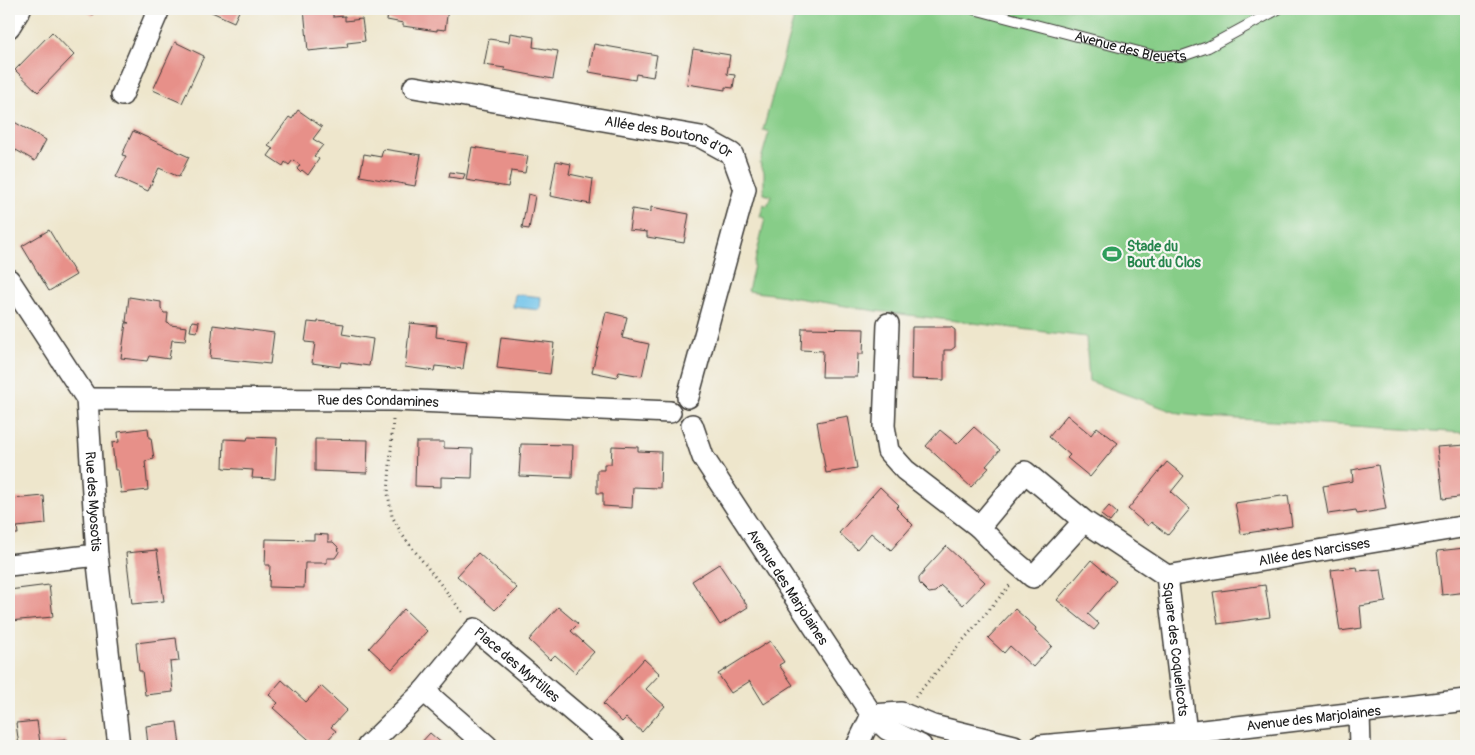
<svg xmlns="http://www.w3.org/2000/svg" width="1475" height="755" font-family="Pangolin,sans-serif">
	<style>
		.green { fill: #87cd88; stroke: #527452 }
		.water { fill: #6dc2ea; stroke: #446f83 }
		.building { fill: #e79089 }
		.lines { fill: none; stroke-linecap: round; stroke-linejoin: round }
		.lane-casing { stroke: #3c3a36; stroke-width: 12 }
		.street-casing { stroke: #3c3a36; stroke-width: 24 }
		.path { stroke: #3c3a36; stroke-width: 3; stroke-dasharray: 1 4; stroke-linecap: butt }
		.lane { stroke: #fff; stroke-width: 10 }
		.street { stroke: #fff; stroke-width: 21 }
		.labels { text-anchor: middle; stroke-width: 4.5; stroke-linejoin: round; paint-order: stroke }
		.street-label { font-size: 14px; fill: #1c1c1c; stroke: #f6f6f2 }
		.leisure-label { font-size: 14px; font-weight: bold; fill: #27864d; stroke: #f6f6f2; text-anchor: start }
	</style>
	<rect width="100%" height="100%" fill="#f6f6f2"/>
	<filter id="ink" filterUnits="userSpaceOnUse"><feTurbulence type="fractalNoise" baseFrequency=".02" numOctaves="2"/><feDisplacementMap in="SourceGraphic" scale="10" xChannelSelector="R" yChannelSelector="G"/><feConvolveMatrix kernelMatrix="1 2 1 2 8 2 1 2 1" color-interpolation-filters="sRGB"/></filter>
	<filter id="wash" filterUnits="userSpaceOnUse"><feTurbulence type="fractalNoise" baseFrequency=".0096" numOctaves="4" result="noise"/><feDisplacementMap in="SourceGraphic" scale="20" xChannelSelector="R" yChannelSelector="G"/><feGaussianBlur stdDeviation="1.12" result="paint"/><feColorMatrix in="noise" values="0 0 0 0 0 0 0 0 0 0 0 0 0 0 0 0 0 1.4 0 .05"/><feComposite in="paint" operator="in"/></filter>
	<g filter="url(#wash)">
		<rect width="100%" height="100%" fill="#eee6cc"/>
		<polygon class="green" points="793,9 1466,9 1466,433 1207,417 1180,414 1089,381 1086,337 876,311 779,295 748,291 765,218 760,216 764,204 767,206 771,196 764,194 764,172 760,163 769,132 763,130 795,14 792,13"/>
		<polygon class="water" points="515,294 541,297 540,310 513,307"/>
		<g id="blocks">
			<g class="building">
				<polygon points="81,9 97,9 93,15"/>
				<polygon points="205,9 240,9 234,22"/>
				<polygon points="304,9 333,9 333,17 345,16 345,21 362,19 365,41 347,43 348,47 308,51"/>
				<polygon points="389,9 448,9 445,30 437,29 437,31 403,26 403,23 387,20"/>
				<polygon points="52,32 74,55 38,92 15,70"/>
				<polygon points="510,33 534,37 533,47 558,51 553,79 504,70 505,68 484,65 489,39 509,42"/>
				<polygon points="175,42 204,56 182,103 153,90"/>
				<polygon points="594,44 657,55 653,77 636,74 635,80 589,72"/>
				<polygon points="693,49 730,55 727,74 735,75 733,88 725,87 725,90 687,84"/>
				<polygon points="298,110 322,127 313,139 323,145 314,156 319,159 308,175 302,170 300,172 297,169 300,165 293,160 289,165 285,162 283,166 268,156 273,149 268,146 289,117 292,119"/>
				<polygon points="9,119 46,140 35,161 16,150 9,164"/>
				<polygon points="133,131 189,157 179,177 159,168 148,191 116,177 126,156 122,155"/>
				<polygon points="472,147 528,156 525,173 511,171 508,187 466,180"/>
				<polygon points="383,149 421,155 415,186 360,176 364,154 381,157"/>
				<polygon points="556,161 571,164 569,174 593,179 590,204 550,196"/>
				<polygon points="450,172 465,174 463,179 449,177"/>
				<polygon points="528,194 535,196 529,229 522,228"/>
				<polygon points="651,207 689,214 684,243 647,237 647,232 629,230 632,209 651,212"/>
				<polygon points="49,230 76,275 49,291 22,246"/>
				<polygon points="129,297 161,302 161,309 164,313 168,313 167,323 170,324 170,325 187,327 185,341 172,340 169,359 149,356 147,361 121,358 126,323 129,323 126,322"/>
				<polygon points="606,312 627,317 622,338 649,344 642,376 619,372 617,377 592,372"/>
				<polygon points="192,321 199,322 197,332 190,331"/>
				<polygon points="318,321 344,324 342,334 373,339 369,366 341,362 340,367 312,363 315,343 305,342 308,322 318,323"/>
				<polygon points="410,323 437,326 436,337 467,341 463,369 435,366 434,371 405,367"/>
				<polygon points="213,325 274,333 270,364 210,358"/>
				<polygon points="912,327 951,327 955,330 955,347 951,350 944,350 944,380 911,379"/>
				<polygon points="802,328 864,329 863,354 858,354 857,377 822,377 823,351 801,350"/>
				<polygon points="501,337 554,343 550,374 497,368"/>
				<polygon points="1067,415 1091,435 1097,427 1118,443 1090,477 1067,458 1070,455 1049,437"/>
				<polygon points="848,416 857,468 826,473 817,422"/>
				<polygon points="974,427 1000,450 986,466 989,468 971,487 926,446 940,430 957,444"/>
				<polygon points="148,428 149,438 151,438 154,459 145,461 148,490 121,493 118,470 115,470 112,443 119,442 118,432"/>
				<polygon points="248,437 277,438 275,479 252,478 253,470 223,468 224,439 247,440"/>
				<polygon points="315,439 368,440 367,473 315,471"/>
				<polygon points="416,442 444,442 444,448 473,449 472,478 441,477 441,487 415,486"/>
				<polygon points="521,444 573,445 572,478 519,476"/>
				<polygon points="1466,445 1466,496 1443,499 1437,447"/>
				<polygon points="612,446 638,447 638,451 661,452 660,488 633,487 632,508 603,506 603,493 597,493 597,470 604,470 604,464 611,464"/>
				<polygon points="1167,462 1184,476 1171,492 1190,509 1168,535 1151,522 1148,526 1128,509"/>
				<polygon points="1378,465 1386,509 1357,514 1356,510 1328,514 1323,486 1353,481 1352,470"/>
				<polygon points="880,487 899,505 896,508 913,525 891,550 871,533 857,549 839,533"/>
				<polygon points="12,489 12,499 44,496 46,524 17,527 18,534 9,534 9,490"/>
				<polygon points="1288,495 1292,526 1241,534 1235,503"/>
				<polygon points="1109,506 1117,513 1110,522 1101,515"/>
				<polygon points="314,534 328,535 328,542 333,542 338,547 339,552 335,558 327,558 327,563 305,563 304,588 269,587 270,565 265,565 266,539 314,540"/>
				<polygon points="946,546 985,582 963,605 941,586 935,592 929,593 920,584 919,581 919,578 925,571 924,570"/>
				<polygon points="1465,548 1466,592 1442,595 1437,551"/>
				<polygon points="157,550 164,601 132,604 126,553"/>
				<polygon points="478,553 517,588 495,610 457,576"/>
				<polygon points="1091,560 1116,581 1088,614 1099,624 1094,630 1057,600"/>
				<polygon points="719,564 748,607 720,625 692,581"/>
				<polygon points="1357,567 1358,571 1381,569 1386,602 1360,606 1362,628 1340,631 1331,570"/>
				<polygon points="49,585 53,617 9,621 9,590"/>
				<polygon points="1265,585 1270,617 1218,624 1213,592"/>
				<polygon points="558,607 578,624 571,631 594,652 575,673 555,655 550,660 529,640"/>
				<polygon points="404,609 427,631 392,669 369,648"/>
				<polygon points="1015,609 1036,628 1035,630 1052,646 1033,667 1010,646 1004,653 988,638"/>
				<polygon points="176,638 179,661 170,662 173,692 145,695 142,671 139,671 136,643"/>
				<polygon points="770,641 784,662 779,665 793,685 764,704 750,681 731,693 718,674"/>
				<polygon points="644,659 660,674 646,689 665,706 642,732 626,718 622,722 603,704"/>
				<polygon points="282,680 306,702 321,686 347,710 331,727 336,731 322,746 316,746 273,708 278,703 269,695"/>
				<polygon points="37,721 40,743 66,740 67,746 19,746 16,723"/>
				<polygon points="177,722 180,746 148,746 146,726"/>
				<polygon points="430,733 445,746 418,746"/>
			</g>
		</g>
	</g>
	<g filter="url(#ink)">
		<use href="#blocks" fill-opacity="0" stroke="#3c3a36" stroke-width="1"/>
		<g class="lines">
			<g class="lane-casing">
				<g id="lane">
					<path id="s1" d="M974,9L1154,56H1182L1208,47L1278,9"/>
				</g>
			</g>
			<g class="street-casing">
				<g id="street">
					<polyline points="9,27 20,9"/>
					<path id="s2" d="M414,87L701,137L732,154L745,189L688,397"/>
					<polyline points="122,95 159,9"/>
					<path id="s3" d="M9,280L87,399L97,555L119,746"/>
					<polyline points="888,324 884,426 888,451 905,470 979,527"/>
					<path id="s4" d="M87,399L394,400L670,412"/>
					<path id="s5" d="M692,425L703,457L872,715L887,729L921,746"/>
					<path id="s6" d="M1084,521L1033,577L1001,550L979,527L1025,472L1084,521L1167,576L1186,733"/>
					<polyline points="9,565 97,555"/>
					<path id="s7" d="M1167,576L1461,527"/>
					<polyline points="1359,713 1360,746"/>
					<polyline points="872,715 901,713 933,726 1014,746"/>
					<polyline points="368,746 424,691"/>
					<path id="s8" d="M487,746L424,691L475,629L614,746"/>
					<polyline points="857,746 872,715"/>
					<path id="s9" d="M1040,746L1186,733L1466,700"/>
				</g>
			</g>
			<g class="path">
				<polyline points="393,420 388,494 392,516 403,536 463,613"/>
				<polyline points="915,697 1010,585"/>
			</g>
			<use href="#lane" class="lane"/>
			<use href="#street" class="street"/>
		</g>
	</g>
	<defs>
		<g id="stadium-bare" transform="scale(1.5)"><path d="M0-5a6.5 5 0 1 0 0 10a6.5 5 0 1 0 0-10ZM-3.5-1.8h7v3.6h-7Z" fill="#2e9e5b" stroke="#f6f6f2" stroke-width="2.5" paint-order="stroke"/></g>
	</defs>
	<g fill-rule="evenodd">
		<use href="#stadium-bare" x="1112" y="254"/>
	</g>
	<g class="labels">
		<g class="street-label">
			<text dy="5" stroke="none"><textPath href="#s1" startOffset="161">Avenue des Bleuets</textPath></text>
			<text dy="5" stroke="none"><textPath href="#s2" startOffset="260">Allée des Boutons d'Or</textPath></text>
			<text dy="5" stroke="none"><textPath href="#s4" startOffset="291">Rue des Condamines</textPath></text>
			<text dy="5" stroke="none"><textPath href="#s3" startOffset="245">Rue des Myosotis</textPath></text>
			<text dy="5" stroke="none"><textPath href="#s7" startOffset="149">Allée des Narcisses</textPath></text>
			<text dy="5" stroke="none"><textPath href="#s5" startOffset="189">Avenue des Marjolaines</textPath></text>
			<text dy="5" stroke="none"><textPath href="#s6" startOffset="471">Square des Coquelicots</textPath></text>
			<text dy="5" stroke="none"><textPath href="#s8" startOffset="219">Place des Myrtilles</textPath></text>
			<text dy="5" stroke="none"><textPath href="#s9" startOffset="275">Avenue des Marjolaines</textPath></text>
		</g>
		<g class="leisure-label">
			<text x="1127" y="251">Stade du<tspan x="1127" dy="16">Bout du Clos</tspan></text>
		</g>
	</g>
	<rect width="1475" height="755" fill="none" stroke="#f6f6f2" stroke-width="30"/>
</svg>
